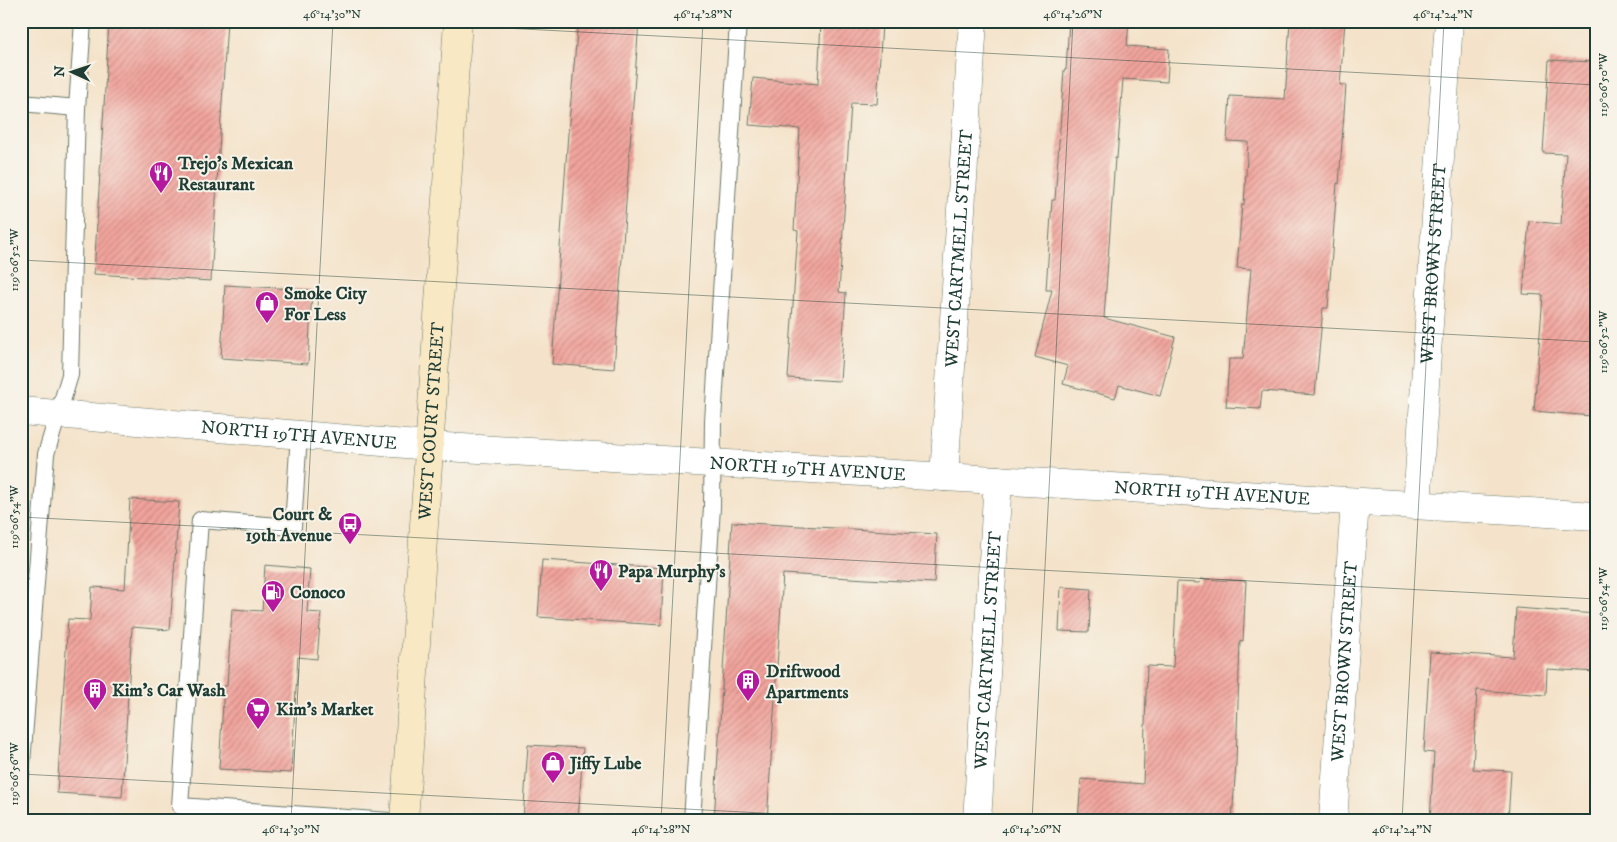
<svg xmlns="http://www.w3.org/2000/svg" width="1617" height="842" font-family="'IM FELL DW Pica',serif">
	<style>
		.building { fill: url(#building-hatch) }
		.lines { fill: none; stroke-linecap: round; stroke-linejoin: round }
		.service-casing { stroke: #6a7768; stroke-width: 18 }
		.minor-casing { stroke: #6a7768; stroke-width: 29 }
		.secondary-casing { stroke: #6a7768; stroke-width: 29 }
		.service { stroke: #fff; stroke-width: 16 }
		.minor { stroke: #fff; stroke-width: 28 }
		.secondary { stroke: #f8e8c3; stroke-width: 28 }
		.ticks { fill: none; stroke: #1f3d34; stroke-width: 1; stroke-opacity: 0.45 }
		.labels { text-anchor: middle; stroke-width: 4; stroke-linejoin: round; paint-order: stroke }
		.poi-label { font-size: 18px; font-weight: bold; fill: #1f3d34; stroke: #f7f3e8; text-anchor: start }
		.street-label { font-size: 18px; fill: #1f3d34; stroke: #f7f3e8 }
		.neatline { fill: none; stroke: #1f3d34; stroke-width: 2 }
		.ticks-label { font-size: 12px; text-anchor: middle; fill: #1f3d34 }
	</style>
	<defs>
		<pattern id="building-hatch" width="6" height="6" patternUnits="userSpaceOnUse" patternTransform="scale(1.25)"><rect width="6" height="6" fill="#f2a49d"/><path d="M-1 1l2-2M0 6l6-6M5 7l2-2" fill="none" stroke="#c38781"/></pattern>
	</defs>
	<rect width="100%" height="100%" fill="#f7f3e8"/>
	<filter id="ink" filterUnits="userSpaceOnUse"><feTurbulence type="fractalNoise" baseFrequency=".02" numOctaves="2"/><feDisplacementMap in="SourceGraphic" scale="10" xChannelSelector="R" yChannelSelector="G"/><feConvolveMatrix kernelMatrix="1 2 1 2 8 2 1 2 1" color-interpolation-filters="sRGB"/></filter>
	<filter id="wash" filterUnits="userSpaceOnUse"><feTurbulence type="fractalNoise" baseFrequency=".0096" numOctaves="4" result="noise"/><feDisplacementMap in="SourceGraphic" scale="20" xChannelSelector="R" yChannelSelector="G"/><feGaussianBlur stdDeviation="1.12" result="paint"/><feColorMatrix in="noise" values="0 0 0 0 0 0 0 0 0 0 0 0 0 0 0 0 0 1.4 0 .05"/><feComposite in="paint" operator="in"/></filter>
	<g filter="url(#wash)">
		<rect width="100%" height="100%" fill="#f4e3ca"/>
		<g id="blocks">
			<g class="building">
				<polygon points="109,21 227,21 211,281 94,274"/>
				<polygon points="578,21 639,21 614,369 552,364 568,133"/>
				<polygon points="821,21 882,23 877,104 851,103 839,292 846,293 840,381 788,378 798,231 794,230 800,129 749,125 753,78 818,84"/>
				<polygon points="1069,21 1129,21 1127,46 1169,49 1167,82 1123,79 1117,158 1115,158 1104,318 1175,337 1160,396 1119,385 1115,398 1063,384 1068,366 1035,357 1052,290 1046,290 1052,200 1055,200 1064,70 1066,70"/>
				<polygon points="1290,21 1345,21 1340,85 1346,85 1339,184 1337,183 1328,308 1323,308 1315,395 1262,391 1260,409 1226,407 1229,359 1243,359 1251,269 1237,268 1242,204 1244,205 1248,142 1227,141 1230,96 1285,99"/>
				<polygon points="1549,60 1596,62 1596,369 1592,416 1534,411 1543,295 1523,294 1529,221 1561,224 1566,154 1543,153"/>
				<polygon points="225,285 312,290 308,364 221,358"/>
				<polygon points="130,499 179,502 170,630 132,627 122,797 57,793 68,619 90,620 92,587 125,589"/>
				<polygon points="732,522 937,534 934,583 783,574 767,821 714,821"/>
				<polygon points="542,560 664,568 661,625 538,617"/>
				<polygon points="265,565 310,569 307,612 321,613 317,659 298,657 291,773 219,769 224,686 227,686 232,609 262,611"/>
				<polygon points="1201,579 1246,581 1243,641 1240,640 1236,763 1232,821 1078,821 1081,779 1143,784 1147,666 1173,667 1177,582 1200,583"/>
				<polygon points="1061,587 1091,589 1089,632 1059,631"/>
				<polygon points="1516,608 1596,614 1596,672 1547,669 1546,695 1477,690 1473,769 1511,771 1508,821 1430,821 1434,753 1424,752 1430,652 1513,657"/>
				<polygon points="528,745 583,748 578,821 523,821"/>
			</g>
		</g>
	</g>
	<g filter="url(#ink)">
		<use href="#blocks" fill-opacity="0" stroke="#6a7768" stroke-width="1"/>
		<g class="lines">
			<g class="service-casing">
				<g id="service">
					<polyline points="21,103 77,108"/>
					<polyline points="299,434 293,527 200,520 180,806 389,821"/>
					<polyline points="21,776 46,454 70,375 77,108 83,21"/>
					<polyline points="692,821 712,507 713,421 738,21"/>
				</g>
			</g>
			<g class="minor-casing">
				<g id="minor">
					<path id="s1" d="M21,411L429,446L1596,516"/>
					<path id="s2" d="M944,477L973,21"/>
					<path id="s3" d="M1417,505L1449,21"/>
					<path id="s4" d="M977,821L998,480"/>
					<path id="s5" d="M1333,821L1355,502"/>
				</g>
			</g>
			<g class="secondary-casing">
				<g id="secondary">
					<path id="s6" d="M404,821L458,21"/>
				</g>
			</g>
			<use href="#service" class="service"/>
			<use href="#minor" class="minor"/>
			<use href="#secondary" class="secondary"/>
		</g>
	</g>
	<path class="ticks" d="M370,21L1596,85M21,260L1596,342M21,517L1596,599M21,774L914,821M291,821L333,21M661,821L703,21M1032,821L1073,21M1402,821L1444,21"/>
	<defs>
		<g id="restaurant-pin" transform="scale(1.25)"><path d="M0 17L-7.5 6A9.5 9.5 0 1 1 7.5 6Z" fill="#b5179e" stroke="#f7f3e8"/><path d="M-5-6h1v4h1v-4h1v4h1v-4h1v5L-1.5 .5V6h-2V.5L-5-1ZM5-6V6H3V1.5H1.5Q1.5-4 5-6Z" fill="#fff"/></g>
		<g id="shop-pin" transform="scale(1.25)"><path d="M0 17L-7.5 6A9.5 9.5 0 1 1 7.5 6Z" fill="#b5179e" stroke="#f7f3e8"/><path d="M-5-2.5h2.3a2.7 3.5 0 0 1 5.4 0H5L5.5 6h-11ZM-1.5-2.5h3a1.5 2.3 0 0 0-3 0Z" fill="#fff"/></g>
		<g id="bus-pin" transform="scale(1.25)"><path d="M0 17L-7.5 6A9.5 9.5 0 1 1 7.5 6Z" fill="#b5179e" stroke="#f7f3e8"/><path d="M-5-6H5V4H4V6H2V4H-2V6H-4V4H-5ZM-3.5-4V0h7V-4ZM-3.5 1.2v1.5H-2V1.2ZM2 1.2v1.5H3.5V1.2Z" fill="#fff"/></g>
		<g id="fuel-pin" transform="scale(1.25)"><path d="M0 17L-7.5 6A9.5 9.5 0 1 1 7.5 6Z" fill="#b5179e" stroke="#f7f3e8"/><path d="M-5.5-6h7V0h2V4h1.3V-2.5L3-4.5l.8-.8L6-3V5H2.5V1h-1V6h-7ZM-4.2-4.7v3.2H.2V-4.7Z" fill="#fff"/></g>
		<g id="building-pin" transform="scale(1.25)"><path d="M0 17L-7.5 6A9.5 9.5 0 1 1 7.5 6Z" fill="#b5179e" stroke="#f7f3e8"/><path d="M-4-6H4V6H1V3H-1V6H-4ZM-2.5-4.3h1.7v1.8h-1.7ZM.8-4.3h1.7v1.8H.8ZM-2.5-1h1.7V.8h-1.7ZM.8-1h1.7V.8H.8Z" fill="#fff"/></g>
		<g id="supermarket-pin" transform="scale(1.25)"><path d="M0 17L-7.5 6A9.5 9.5 0 1 1 7.5 6Z" fill="#b5179e" stroke="#f7f3e8"/><path d="M-6-5.5h2.5l.6 2H6L4.5 2H-2.5L-4.4-4H-6ZM-1.5 3.2a1.3 1.3 0 1 0 .1 0ZM3 3.2a1.3 1.3 0 1 0 .1 0Z" fill="#fff"/></g>
	</defs>
	<g fill-rule="evenodd">
		<use href="#restaurant-pin" x="161" y="173"/>
		<use href="#shop-pin" x="267" y="303"/>
		<use href="#bus-pin" x="350" y="524"/>
		<use href="#restaurant-pin" x="601" y="571"/>
		<use href="#fuel-pin" x="273" y="592"/>
		<use href="#building-pin" x="748" y="681"/>
		<use href="#building-pin" x="95" y="690"/>
		<use href="#supermarket-pin" x="258" y="709"/>
		<use href="#shop-pin" x="553" y="763"/>
	</g>
	<g class="labels">
		<g class="poi-label">
			<text x="178" y="169">Trejo's Mexican<tspan x="178" dy="21">Restaurant</tspan></text>
			<text x="284" y="299">Smoke City<tspan x="284" dy="21">For Less</tspan></text>
			<text x="332" y="520" text-anchor="end">Court &amp;<tspan x="332" dy="21">19th Avenue</tspan></text>
			<text x="618" y="577">Papa Murphy's</text>
			<text x="290" y="598">Conoco</text>
			<text x="766" y="677">Driftwood<tspan x="766" dy="21">Apartments</tspan></text>
			<text x="112" y="696">Kim's Car Wash</text>
			<text x="276" y="715">Kim's Market</text>
			<text x="570" y="769">Jiffy Lube</text>
		</g>
		<g class="street-label">
			<text dy="6" stroke="none"><textPath href="#s2" startOffset="229">WEST CARTMELL STREET</textPath></text>
			<text dy="6" stroke="none"><textPath href="#s3" startOffset="242">WEST BROWN STREET</textPath></text>
			<text dy="6" stroke="none"><textPath href="#s6" startOffset="401">WEST COURT STREET</textPath></text>
			<text dy="6" stroke="none"><textPath href="#s1" startOffset="279">NORTH 19TH AVENUE</textPath></text>
			<text dy="6" stroke="none"><textPath href="#s1" startOffset="789">NORTH 19TH AVENUE</textPath></text>
			<text dy="6" stroke="none"><textPath href="#s1" startOffset="1194">NORTH 19TH AVENUE</textPath></text>
			<text dy="6" stroke="none"><textPath href="#s4" startOffset="171">WEST CARTMELL STREET</textPath></text>
			<text dy="6" stroke="none"><textPath href="#s5" startOffset="160">WEST BROWN STREET</textPath></text>
		</g>
	</g>
	<rect width="1617" height="842" fill="none" stroke="#f7f3e8" stroke-width="55"/>
	<g transform="translate(72 72) rotate(273)" stroke="#f7f3e8" stroke-width="4" paint-order="stroke">
	<path d="M0-4L9 19L0 12L-9 19Z" fill="#1f3d34"/>
	<text y="-8" font-size="14" font-weight="bold" text-anchor="middle" fill="#1f3d34">N</text>
	</g>
	<rect x="28" y="28" width="1562" height="786" class="neatline"/>
	<g class="ticks-label">
		<text x="332" y="18">46°14'30"N</text>
		<text x="703" y="18">46°14'28"N</text>
		<text x="1073" y="18">46°14'26"N</text>
		<text x="1443" y="18">46°14'24"N</text>
		<text transform="translate(1603 85) rotate(-90)" y="4">119°06'50"W</text>
		<text transform="translate(14 260) rotate(-90)" y="4">119°06'52"W</text>
		<text transform="translate(1603 342) rotate(-90)" y="4">119°06'52"W</text>
		<text transform="translate(14 517) rotate(-90)" y="4">119°06'54"W</text>
		<text transform="translate(1603 599) rotate(-90)" y="4">119°06'54"W</text>
		<text transform="translate(14 774) rotate(-90)" y="4">119°06'56"W</text>
		<text x="291" y="833">46°14'30"N</text>
		<text x="661" y="833">46°14'28"N</text>
		<text x="1032" y="833">46°14'26"N</text>
		<text x="1402" y="833">46°14'24"N</text>
	</g>
</svg>
